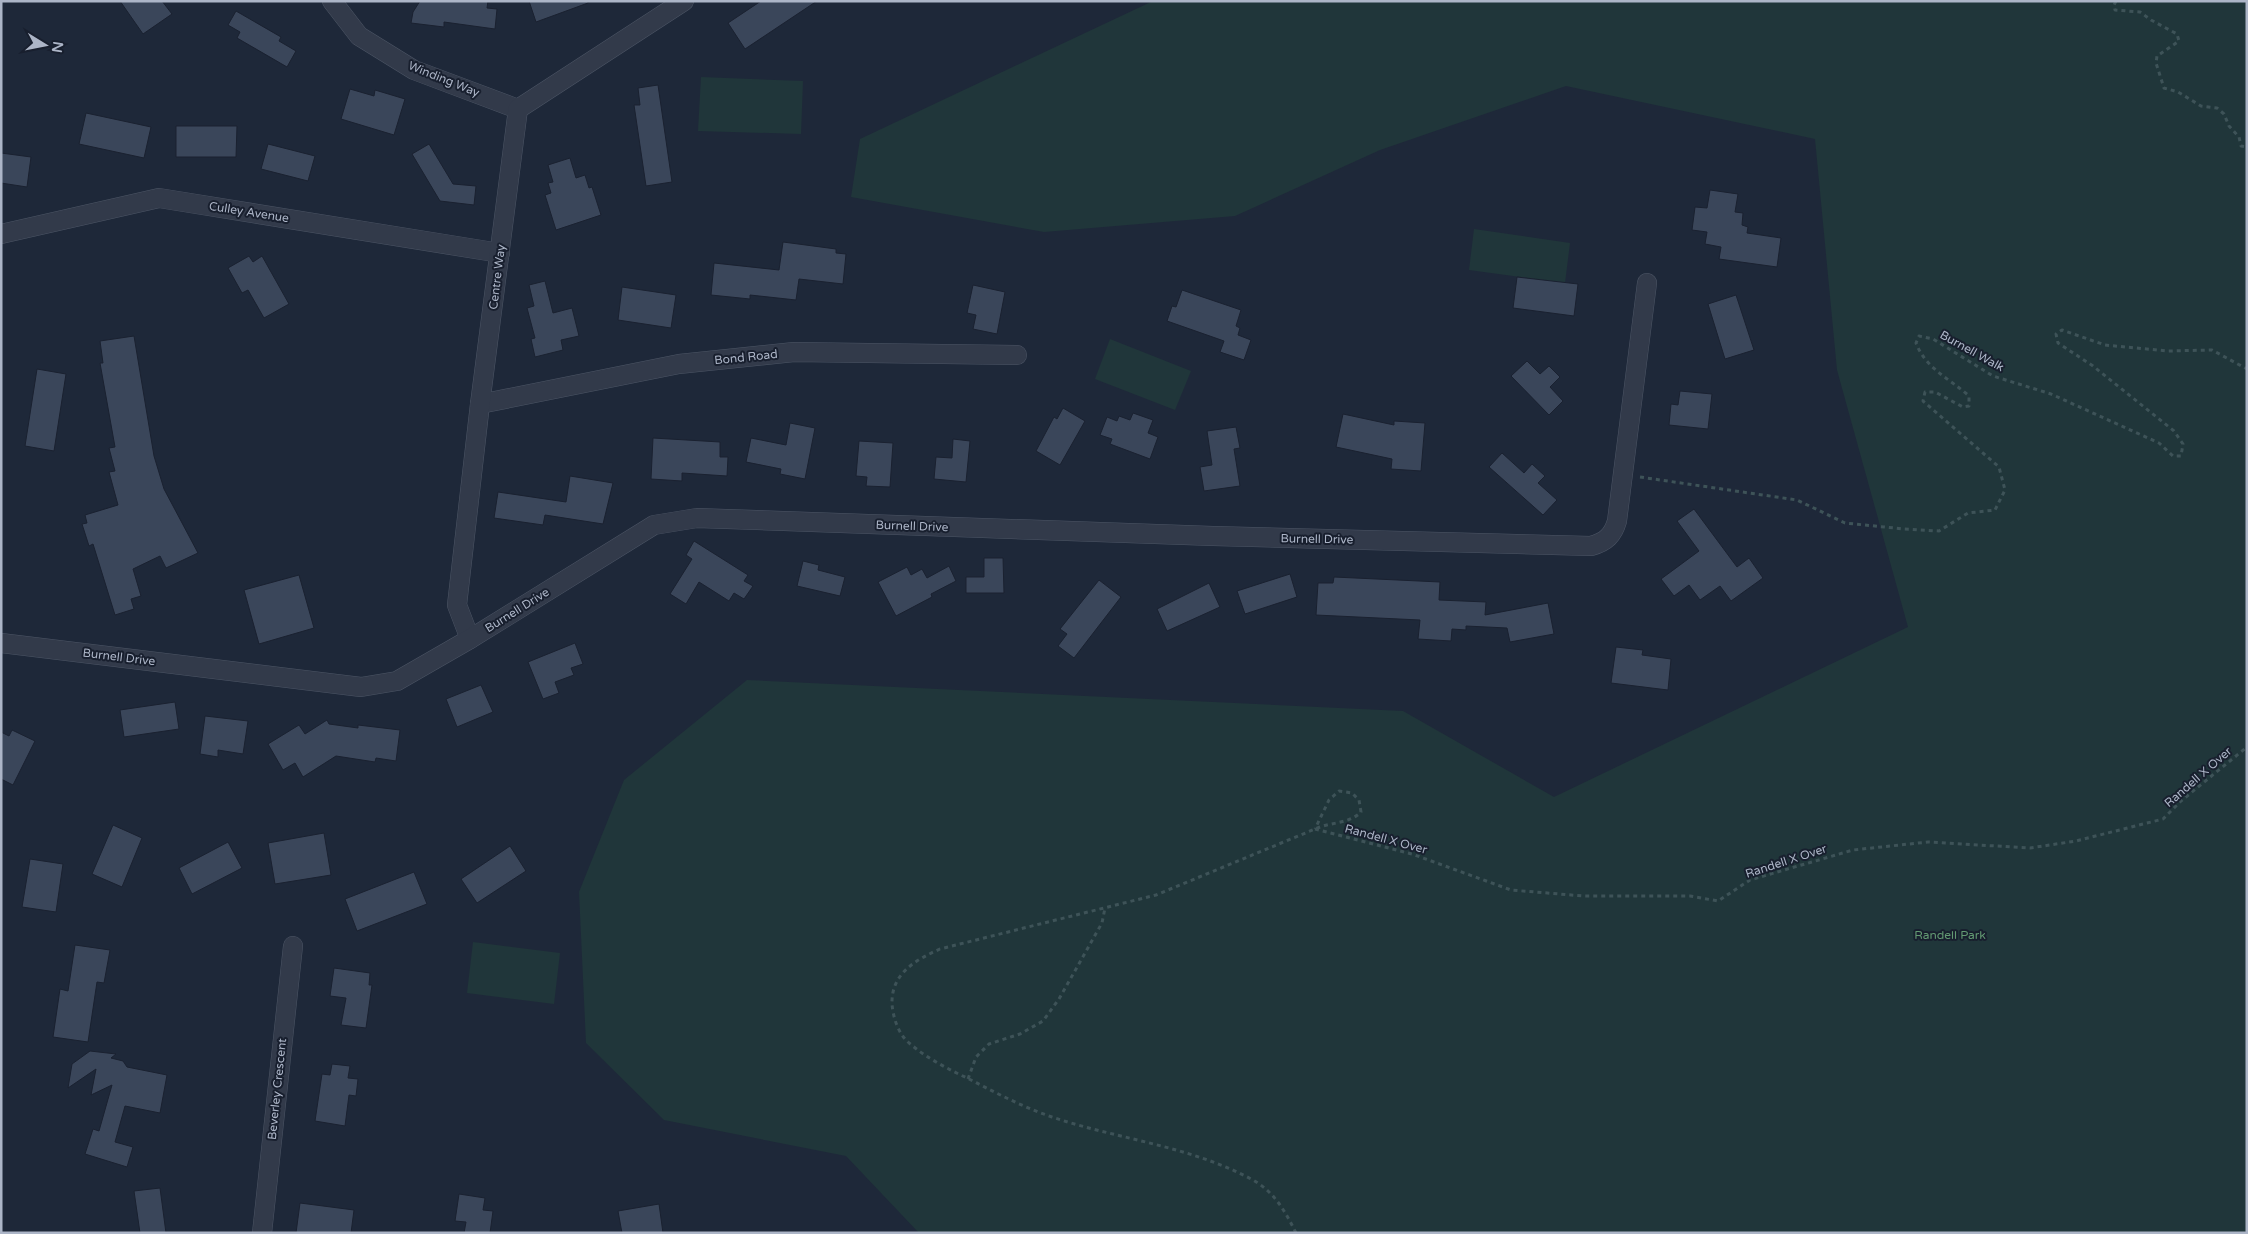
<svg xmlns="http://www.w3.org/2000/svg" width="2248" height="1234" font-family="'Varela Round',sans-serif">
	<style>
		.green { fill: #20363a }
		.building { fill: #3a465a; stroke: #1a2130 }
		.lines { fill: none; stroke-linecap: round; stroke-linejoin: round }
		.minor-casing { stroke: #4c5565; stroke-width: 20 }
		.path { stroke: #3e5358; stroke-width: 3; stroke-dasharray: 4 4; stroke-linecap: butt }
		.minor { stroke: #323a4a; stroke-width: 19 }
		.labels { text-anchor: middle; stroke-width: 4; stroke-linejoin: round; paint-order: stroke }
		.street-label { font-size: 12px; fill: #acb5c7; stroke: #181f2e }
		.park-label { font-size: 12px; fill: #629972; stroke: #181f2e }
	</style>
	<rect width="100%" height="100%" fill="#1e2839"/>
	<g class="green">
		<polygon points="1153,1 2247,1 2247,1233 919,1233 846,1156 664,1120 586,1043 579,892 624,780 747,680 1403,711 1554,797 1908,627 1837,370 1815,139 1566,86 1380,150 1235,216 1044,232 851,197 860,139"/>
		<polygon points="701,77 803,81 801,134 698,131"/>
		<polygon points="1474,229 1570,243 1565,283 1469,270"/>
		<polygon points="1110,339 1191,371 1175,410 1095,379"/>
		<polygon points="473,942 560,953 554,1004 467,993"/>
	</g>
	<g class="building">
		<polygon points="120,1 162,1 172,14 143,34"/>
		<polygon points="420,1 488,1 487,8 497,9 495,29 444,22 444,27 411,23 413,12"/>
		<polygon points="529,1 588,1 588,3 536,22"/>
		<polygon points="761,1 817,1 745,49 728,23"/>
		<polygon points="236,11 281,37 279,41 296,51 287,67 237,38 240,32 228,25"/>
		<polygon points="658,85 672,182 646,186 634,105 640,105 638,88"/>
		<polygon points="350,89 374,96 375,90 405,99 394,135 341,119"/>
		<polygon points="86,113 151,127 144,158 79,144"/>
		<polygon points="176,126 237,126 236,157 176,157"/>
		<polygon points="268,144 315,156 308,181 261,169"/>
		<polygon points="429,144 453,184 476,186 474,205 440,201 412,154"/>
		<polygon points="1,153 31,157 27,187 1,183"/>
		<polygon points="570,158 576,178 585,175 589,188 592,187 601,215 556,230 545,195 551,193 548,183 553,182 548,165"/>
		<polygon points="1710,190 1738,194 1735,212 1743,213 1742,225 1748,227 1747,233 1781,238 1777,267 1719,259 1721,247 1705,244 1707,232 1692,230 1695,207 1707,208"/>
		<polygon points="783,242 836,249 836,253 846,254 843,284 799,279 796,300 750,295 750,299 711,295 714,263 779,270"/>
		<polygon points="249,256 253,262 262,256 289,304 264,318 248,290 242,293 228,268"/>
		<polygon points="1517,277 1578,284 1574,316 1513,308"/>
		<polygon points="545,281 553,313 572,308 579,336 561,340 563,350 535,357 531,339 535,338 527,308 534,306 529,285"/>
		<polygon points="973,285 1005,292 997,334 973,329 976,315 967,313"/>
		<polygon points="622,287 676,295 671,328 618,320"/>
		<polygon points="1182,290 1241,310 1236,326 1240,328 1238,335 1251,340 1244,360 1220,352 1224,341 1167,321 1172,306 1176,307"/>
		<polygon points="1736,295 1754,350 1725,359 1708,304"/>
		<polygon points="134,336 154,456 164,489 198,553 166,568 160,556 133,569 141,596 131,599 134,609 115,615 93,544 89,546 82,524 87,523 85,515 118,505 109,472 115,471 109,448 115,447 100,363 103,363 100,341"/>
		<polygon points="1527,361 1540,374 1549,366 1560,377 1550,387 1563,401 1549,415 1511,376"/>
		<polygon points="37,369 66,374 54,451 25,446"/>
		<polygon points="1680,391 1712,394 1708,429 1669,425 1671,404 1678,405"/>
		<polygon points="1063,408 1085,421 1060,465 1036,451 1054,417 1057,419"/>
		<polygon points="1133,413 1153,420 1148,433 1158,437 1150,459 1110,444 1112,439 1100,435 1107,417 1117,421 1119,416 1130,420"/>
		<polygon points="1343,414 1394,425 1394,421 1425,423 1421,471 1391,469 1392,459 1336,447"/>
		<polygon points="790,423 815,428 805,479 780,474 781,469 746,462 751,438 786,445"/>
		<polygon points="1236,427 1240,448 1234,449 1240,486 1204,491 1200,467 1212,465 1207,431"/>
		<polygon points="653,438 720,442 720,457 728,457 727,476 682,473 682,481 651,479"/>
		<polygon points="953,439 970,441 966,482 934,479 936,457 952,458"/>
		<polygon points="859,441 893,443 890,487 866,486 867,477 856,476"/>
		<polygon points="1502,453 1524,473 1532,464 1545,476 1538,483 1557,500 1543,515 1489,467"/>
		<polygon points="570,476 613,483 603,524 545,515 543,525 494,518 498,492 566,502"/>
		<polygon points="1694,509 1737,567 1749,558 1763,578 1731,601 1720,586 1700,600 1689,585 1674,596 1661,579 1699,551 1677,521"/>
		<polygon points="694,541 748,575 744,581 753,586 744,599 734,593 729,601 699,582 686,604 670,594 692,559 686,555"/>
		<polygon points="984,558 1003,558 1004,593 966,593 966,577 984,577"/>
		<polygon points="803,561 819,565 818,570 845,577 840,596 797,586"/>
		<polygon points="949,566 956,581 931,594 932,597 896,616 878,582 907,567 911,575 922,569 927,578"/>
		<polygon points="1290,574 1297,597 1245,614 1237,591"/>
		<polygon points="299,575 314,628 259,644 244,590"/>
		<polygon points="1334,577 1440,582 1439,600 1486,602 1485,615 1548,603 1554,634 1510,642 1507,628 1466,626 1466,630 1452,629 1451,641 1418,639 1420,620 1316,615 1318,583 1333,583"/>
		<polygon points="1099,580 1121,597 1074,658 1058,646 1067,634 1060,629"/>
		<polygon points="1209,583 1220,607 1167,631 1157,609"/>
		<polygon points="575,643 583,664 571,668 574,675 555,682 559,693 543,699 528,662"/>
		<polygon points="1616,647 1643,650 1642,655 1671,659 1668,690 1611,683"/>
		<polygon points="481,685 493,712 457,727 446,699"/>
		<polygon points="175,702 179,729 124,737 120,710"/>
		<polygon points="205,716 248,721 243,754 218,750 218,757 200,754"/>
		<polygon points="327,720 329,724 358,728 358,725 400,730 396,761 376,758 375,762 336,756 303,777 295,763 283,770 268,744 299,725 305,734"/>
		<polygon points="12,730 35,741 13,785 1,779 1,732 9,736"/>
		<polygon points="113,825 142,838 122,887 92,874"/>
		<polygon points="324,833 331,875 275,884 268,843"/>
		<polygon points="228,842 242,868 192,894 179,868"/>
		<polygon points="510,846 526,871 477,903 461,879"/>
		<polygon points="30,859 63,864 56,912 22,907"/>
		<polygon points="414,872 427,904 357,931 345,899"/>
		<polygon points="75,945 110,950 104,983 97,982 88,1042 53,1037 60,989 68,991"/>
		<polygon points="334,968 370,973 369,985 372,985 366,1028 341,1025 346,998 330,996"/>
		<polygon points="90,1051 116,1054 111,1058 123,1061 127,1067 167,1075 160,1113 125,1106 115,1142 133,1147 127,1167 85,1154 93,1129 99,1131 112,1085 91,1095 96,1069 68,1088 72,1064"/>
		<polygon points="332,1064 350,1066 348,1078 358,1079 356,1096 349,1095 345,1126 315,1121 322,1074 330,1075"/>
		<polygon points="160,1188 166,1233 140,1233 134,1191"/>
		<polygon points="459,1194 485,1198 483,1210 493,1211 490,1233 464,1233 466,1222 455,1221"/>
		<polygon points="300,1203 354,1210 351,1233 296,1233"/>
		<polygon points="659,1204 663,1233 622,1233 618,1211"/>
	</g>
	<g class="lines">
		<g class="minor-casing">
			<g id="minor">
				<polyline points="332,1 359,36 414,70 518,109"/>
				<polyline points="1,234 159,198 500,253"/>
				<polyline points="480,404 679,364 794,352 1017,355"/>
				<polyline points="470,639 457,605 480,404 518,109 684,1"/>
				<path d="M1,643L361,687L397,681L470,639L654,525L697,518L1213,536L1591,546C1606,542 1613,535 1617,521L1647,283"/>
				<polyline points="262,1233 293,946"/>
			</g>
		</g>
		<g class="path">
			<polyline points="2116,1 2114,5 2115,10 2140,12 2151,20 2177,34 2179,41 2157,56 2156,63 2164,88 2178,92 2201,106 2217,108 2224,114 2229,126 2239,137 2241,146 2247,147"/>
			<path d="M1640,477L1797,500L1845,523L1904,529L1939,531L1968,513L1995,510L2005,490L1999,467L1923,401L1925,392H1935L1963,407L1969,406V396C1949,378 1926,369 1916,343L1919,336L1933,339L1993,376L2051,394L2159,443L2173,456H2181L2183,444L2174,431L2093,366L2058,343L2056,334L2062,330L2105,345L2168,351L2212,350L2247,369"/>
			<polyline points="1315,829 1412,854 1511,890 1583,896 1690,896 1718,901 1750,880 1853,850 1928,842 2030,848 2076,841 2163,819 2181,801 2247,747"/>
			<polyline points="968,1079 976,1057 989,1044 1020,1034 1043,1021 1059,999 1102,923 1105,908"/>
			<path d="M1296,1233C1285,1211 1274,1191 1251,1179C1190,1146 1117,1139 1052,1117C1023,1107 996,1093 969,1079C948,1069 926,1058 908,1042C898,1033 893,1017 892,1004C891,974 915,960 940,949L1156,895L1315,829C1330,822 1349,824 1361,812L1359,800L1352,793L1339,791L1329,800L1315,829"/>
		</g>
		<use href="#minor" class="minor"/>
	</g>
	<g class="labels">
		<g class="street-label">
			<text transform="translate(444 79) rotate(22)" y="4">Winding Way</text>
			<text transform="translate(249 212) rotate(9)" y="4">Culley Avenue</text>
			<text transform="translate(497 277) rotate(-83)" y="4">Centre Way</text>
			<text transform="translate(1972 351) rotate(29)" y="4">Burnell Walk</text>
			<text transform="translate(746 357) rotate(-6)" y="4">Bond Road</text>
			<text transform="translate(912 526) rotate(2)" y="4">Burnell Drive</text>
			<text transform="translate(1317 539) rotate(1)" y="4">Burnell Drive</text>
			<text transform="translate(517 610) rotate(-32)" y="4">Burnell Drive</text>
			<text transform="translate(119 657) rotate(7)" y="4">Burnell Drive</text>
			<text transform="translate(2198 777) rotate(-41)" y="4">Randell X Over</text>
			<text transform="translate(1386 839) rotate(15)" y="4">Randell X Over</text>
			<text transform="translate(1786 861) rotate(-18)" y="4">Randell X Over</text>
			<text transform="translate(277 1089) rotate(-84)" y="4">Beverley Crescent</text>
		</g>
		<g class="park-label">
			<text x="1950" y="939">Randell Park</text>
		</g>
	</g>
	<rect width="2248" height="1234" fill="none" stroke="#acb5c7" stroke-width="5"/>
	<g transform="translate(45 45) rotate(100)" stroke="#181f2e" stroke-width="4" paint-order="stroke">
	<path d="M0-4L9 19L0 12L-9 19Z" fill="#acb5c7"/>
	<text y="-8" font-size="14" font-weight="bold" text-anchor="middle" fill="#acb5c7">N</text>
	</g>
</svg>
